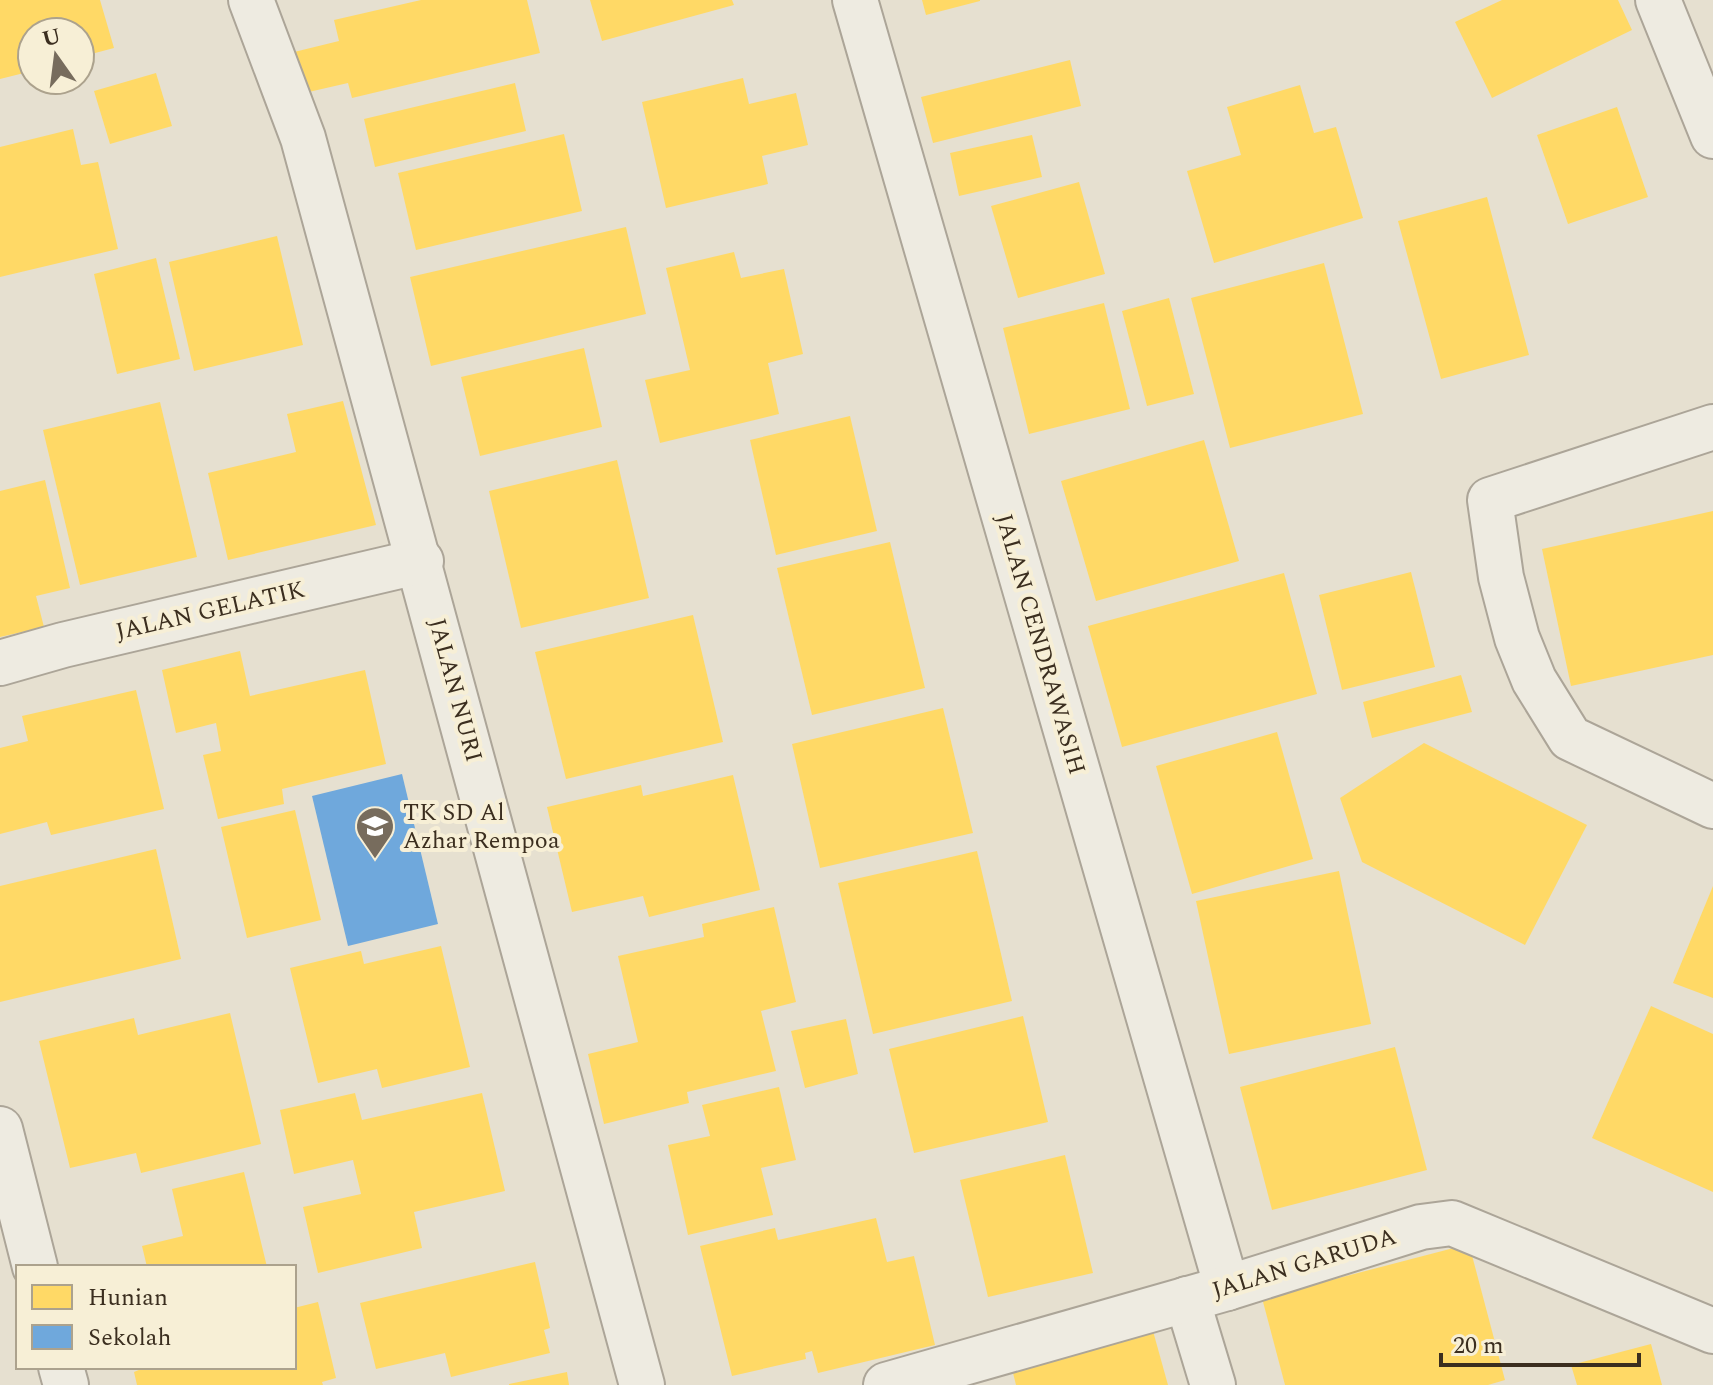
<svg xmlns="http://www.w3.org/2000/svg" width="1713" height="1385" font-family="Spectral,serif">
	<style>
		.homes { fill: #ffd966 }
		.schools { fill: #6fa8dc }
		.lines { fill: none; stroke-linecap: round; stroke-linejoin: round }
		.street-casing { stroke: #aca598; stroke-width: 48 }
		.street { stroke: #eeebe1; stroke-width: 44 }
		.labels { text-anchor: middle; stroke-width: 8; stroke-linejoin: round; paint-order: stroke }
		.street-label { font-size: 24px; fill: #3b2e1f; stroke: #f7efd6 }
		.poi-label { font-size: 24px; fill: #3b2e1f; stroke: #f7efd6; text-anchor: start }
	</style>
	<rect width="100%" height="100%" fill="#e6e0d0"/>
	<g class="homes">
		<polygon points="0,0 100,0 114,48 80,57 80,32 32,32 32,71 0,79"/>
		<polygon points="421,0 527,0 540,53 352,98 348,83 300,94 290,53 339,41 334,20"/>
		<polygon points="590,0 732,0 734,5 602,41"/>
		<polygon points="922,0 980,0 980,1 926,15"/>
		<polygon points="1502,0 1618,0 1632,30 1492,98 1455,22"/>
		<polygon points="1070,60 1081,106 933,143 921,97"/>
		<polygon points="156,73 172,126 110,144 94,91"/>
		<polygon points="743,78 749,104 796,93 808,145 762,156 768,184 666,208 642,102"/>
		<polygon points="515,83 526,131 375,167 364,119"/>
		<polygon points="1300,85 1314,133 1336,127 1363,218 1214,263 1187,171 1241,155 1227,107"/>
		<polygon points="1617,107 1648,197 1568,224 1537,135"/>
		<polygon points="73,129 81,165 98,162 118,249 0,277 0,147"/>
		<polygon points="564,134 582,211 416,250 398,173"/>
		<polygon points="1032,135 1042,177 959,196 950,153"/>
		<polygon points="1079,182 1105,274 1018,298 991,206"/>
		<polygon points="1487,197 1529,355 1441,379 1398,221"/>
		<polygon points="626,227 646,314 431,366 410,277"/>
		<polygon points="277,236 303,345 194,371 169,262"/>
		<polygon points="734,252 741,278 784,269 803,354 768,363 779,414 660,443 645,380 690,370 666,268"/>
		<polygon points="156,258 180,359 117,374 94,274"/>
		<polygon points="1324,263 1363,414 1230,448 1191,298"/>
		<polygon points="1169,298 1194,394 1147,406 1122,311"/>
		<polygon points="1104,303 1130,409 1029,434 1003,328"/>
		<polygon points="584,348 602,427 480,456 461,377"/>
		<polygon points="343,401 376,525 228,560 208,473 296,452 287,414"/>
		<polygon points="160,402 197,557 80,585 43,430"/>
		<polygon points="850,416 877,531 776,555 750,440"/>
		<polygon points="1204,440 1239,561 1096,601 1061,481"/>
		<polygon points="617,460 649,598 521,628 489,491"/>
		<polygon points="45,480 70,588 36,596 44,627 0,637 0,491"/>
		<polygon points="1713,511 1713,655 1571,686 1542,549"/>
		<polygon points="890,542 925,688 812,715 777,568"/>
		<polygon points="1411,572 1435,667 1342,690 1319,595"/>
		<polygon points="1284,573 1317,694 1122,747 1088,626"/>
		<polygon points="693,615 723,742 566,779 535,652"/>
		<polygon points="240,651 250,696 365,670 386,764 282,789 284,804 218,819 203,755 221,751 216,723 176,733 162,670"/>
		<polygon points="1461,675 1472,712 1372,738 1363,702"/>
		<polygon points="136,690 164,809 51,835 47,822 0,834 0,748 28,741 22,716"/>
		<polygon points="943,708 973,833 820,868 792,744"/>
		<polygon points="1277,732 1313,859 1192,894 1156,766"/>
		<polygon points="1424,743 1587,825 1525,945 1362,862 1340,798"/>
		<polygon points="733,775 760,890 649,917 643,896 572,912 547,807 641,785 643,796"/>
		<polygon points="295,810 321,920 247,938 221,827"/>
		<polygon points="156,849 181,959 0,1002 0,886"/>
		<polygon points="977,851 1012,1001 873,1034 838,883"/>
		<polygon points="1339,871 1371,1024 1229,1054 1196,901"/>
		<polygon points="1713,886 1713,998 1673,983"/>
		<polygon points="774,907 796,1002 761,1011 776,1071 687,1092 689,1103 604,1124 588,1054 638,1042 618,956 704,937 702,924"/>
		<polygon points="441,946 470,1067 382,1088 377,1069 318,1083 290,968 361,951 364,964"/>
		<polygon points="1651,1006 1713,1034 1713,1192 1592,1138"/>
		<polygon points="230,1013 261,1144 141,1173 136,1153 70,1168 39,1041 134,1018 138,1035"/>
		<polygon points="1023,1016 1048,1122 914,1153 889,1049"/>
		<polygon points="846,1019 858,1074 805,1088 791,1031"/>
		<polygon points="1395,1047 1427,1170 1272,1210 1240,1087"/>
		<polygon points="779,1087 796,1160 761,1168 773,1215 688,1235 668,1145 710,1136 702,1105"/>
		<polygon points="355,1093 362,1120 482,1093 505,1191 414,1212 422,1248 318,1273 303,1207 361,1194 353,1160 294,1174 280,1110"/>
		<polygon points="1065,1155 1093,1273 988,1297 960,1180"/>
		<polygon points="244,1172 267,1267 147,1267 142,1246 183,1236 172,1189"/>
		<polygon points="876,1218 887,1262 914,1256 935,1345 818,1373 812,1351 805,1353 806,1359 732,1376 700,1246 775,1228 778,1240"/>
		<polygon points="1469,1244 1505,1380 1488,1385 1285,1385 1262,1298"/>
		<polygon points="535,1262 550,1328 544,1330 550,1353 451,1377 445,1353 376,1369 360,1303"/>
		<polygon points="318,1302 336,1378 322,1382 323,1385 137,1385 134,1372 146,1367 294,1367 294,1308"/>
		<polygon points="1153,1331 1168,1385 1016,1385 1012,1369"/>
		<polygon points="1651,1344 1662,1385 1577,1385 1571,1365"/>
		<polygon points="567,1372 569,1385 509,1385 509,1384"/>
	</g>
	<polygon class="schools" points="402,774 438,924 348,946 312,796"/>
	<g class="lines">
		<g class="street-casing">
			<g id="street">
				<polyline points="251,0 303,138 642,1385"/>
				<polyline points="855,0 1227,1288"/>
				<polyline points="1658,0 1713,136"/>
				<polyline points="1713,427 1490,500 1501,577 1517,638 1534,680 1570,738 1713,806"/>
				<polyline points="0,663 63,645 421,561"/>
				<polyline points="0,1129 35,1267"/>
				<polyline points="1187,1299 1213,1385"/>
				<polyline points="61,1367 66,1385"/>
				<polyline points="886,1385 1227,1288 1421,1227 1452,1223 1713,1331"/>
			</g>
		</g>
		<use href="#street" class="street"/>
	</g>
	<defs>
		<g id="school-pin" transform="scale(2)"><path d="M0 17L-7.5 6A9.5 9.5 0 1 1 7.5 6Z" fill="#776c5d" stroke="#f7efd6"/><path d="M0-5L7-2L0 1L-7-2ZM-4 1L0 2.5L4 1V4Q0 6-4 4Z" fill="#fff"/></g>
	</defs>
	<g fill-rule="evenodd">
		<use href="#school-pin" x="375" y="826"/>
	</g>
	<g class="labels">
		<g class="street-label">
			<text transform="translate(210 610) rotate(-13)" y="8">JALAN GELATIK</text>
			<text transform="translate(1041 644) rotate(74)" y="8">JALAN CENDRAWASIH</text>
			<text transform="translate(456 690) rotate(75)" y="8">JALAN NURI</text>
			<text transform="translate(1304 1263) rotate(-17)" y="8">JALAN GARUDA</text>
		</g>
		<g class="poi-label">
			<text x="403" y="820">TK SD Al<tspan x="403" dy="28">Azhar Rempoa</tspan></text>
		</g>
	</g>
	<rect x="16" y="1265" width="280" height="104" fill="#f7efd6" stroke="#aca28d" stroke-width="2"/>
	<rect x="32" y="1285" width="40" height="24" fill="#ffd966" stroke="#aca28d" stroke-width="2"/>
	<text x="88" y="1305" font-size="24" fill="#3b2e1f">Hunian</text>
	<rect x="32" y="1325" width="40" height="24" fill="#6fa8dc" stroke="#aca28d" stroke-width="2"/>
	<text x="88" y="1345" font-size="24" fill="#3b2e1f">Sekolah</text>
	<g transform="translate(56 56) rotate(346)"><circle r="38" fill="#f7efd6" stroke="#aca28d" stroke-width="2"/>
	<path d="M0-6L14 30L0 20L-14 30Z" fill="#776c5d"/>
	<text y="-12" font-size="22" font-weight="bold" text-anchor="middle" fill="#3b2e1f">U</text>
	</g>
	<path d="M1441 1353v12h198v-12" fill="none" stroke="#3b2e1f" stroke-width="4"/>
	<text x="1453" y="1353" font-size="24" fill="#3b2e1f" stroke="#f7efd6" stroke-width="6" paint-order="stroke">20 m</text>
</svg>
